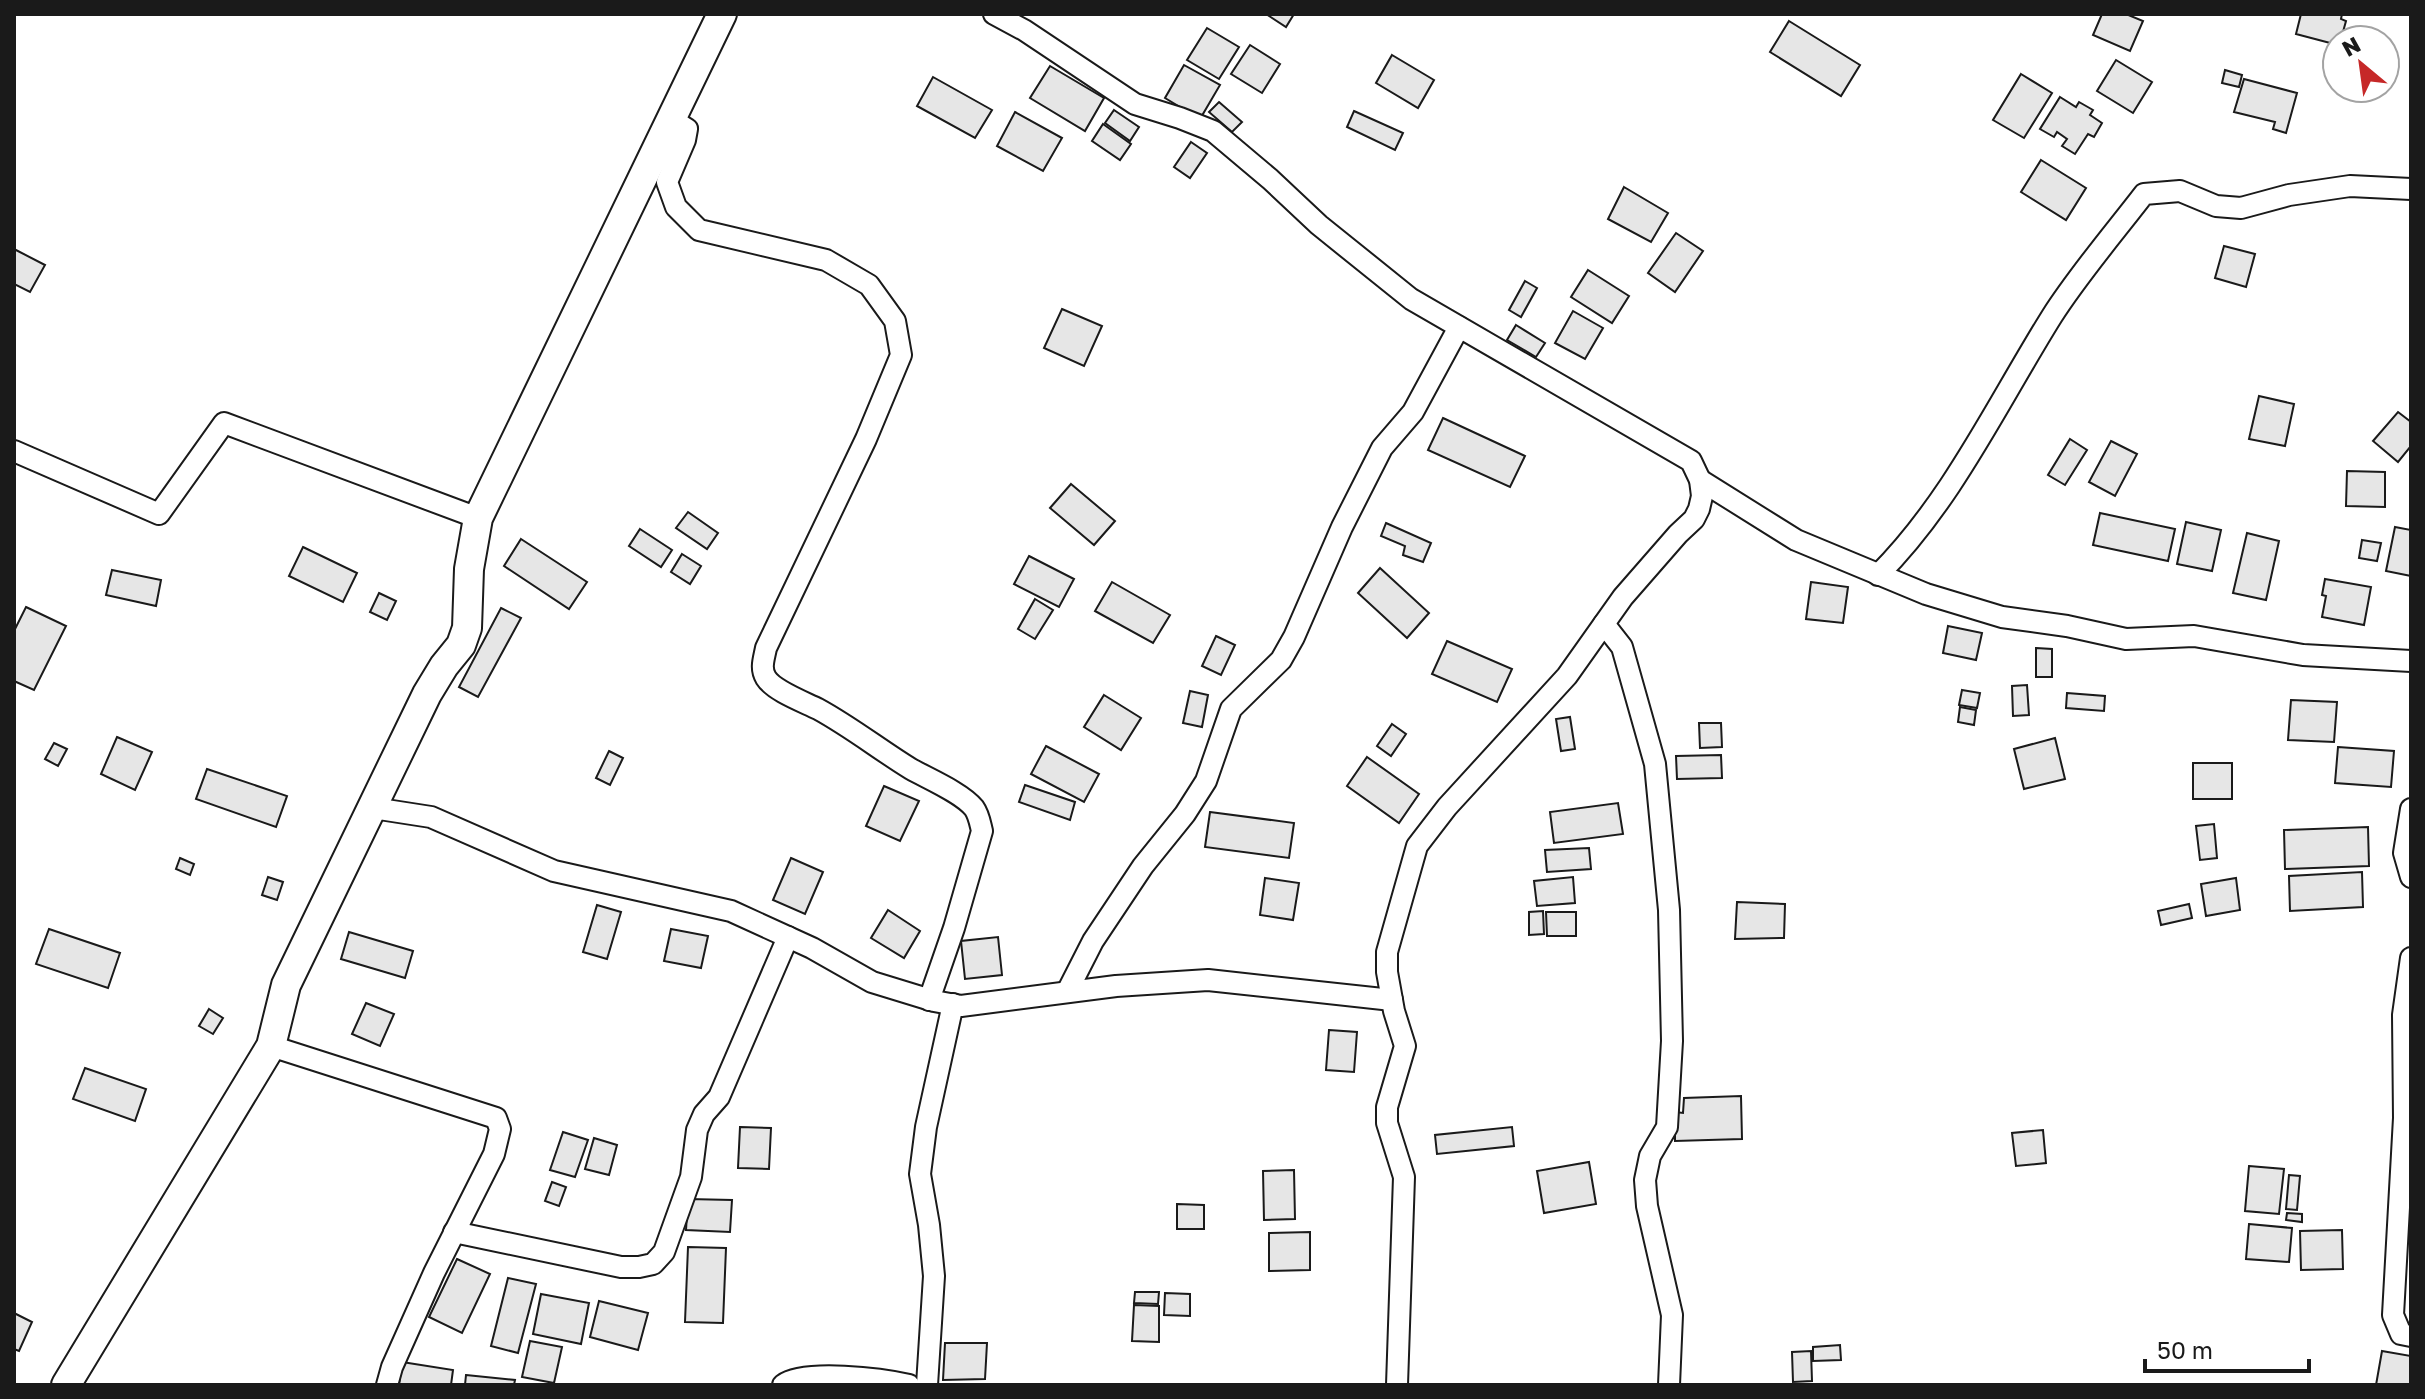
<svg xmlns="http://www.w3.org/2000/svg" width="2425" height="1399" font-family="'Golos Text',sans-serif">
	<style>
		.building { fill: #e6e6e6; stroke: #1a1a1a; stroke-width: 2 }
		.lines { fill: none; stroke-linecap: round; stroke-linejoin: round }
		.street-casing { stroke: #1a1a1a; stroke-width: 24 }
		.secondary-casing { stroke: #1a1a1a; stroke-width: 32 }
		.street { stroke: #fff; stroke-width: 20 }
		.secondary { stroke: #fff; stroke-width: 28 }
	</style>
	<rect width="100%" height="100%" fill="#fff"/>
	<g class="building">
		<polygon points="1266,14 1294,14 1286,27"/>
		<polygon points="2102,14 2126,14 2143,21 2130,51 2093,35"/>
		<polygon points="2301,14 2342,14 2341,19 2346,21 2341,39 2336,37 2334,44 2296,34"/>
		<polygon points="1789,21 1860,65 1841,96 1770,52"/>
		<polygon points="1207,28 1239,47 1219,79 1187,60"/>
		<polygon points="1250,45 1280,64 1262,93 1231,74"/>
		<polygon points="1392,55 1434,80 1418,108 1376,83"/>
		<polygon points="2116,60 2152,82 2133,113 2097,91"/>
		<polygon points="1184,65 1220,85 1200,119 1165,98"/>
		<polygon points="1050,66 1104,98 1085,131 1030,98"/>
		<polygon points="2225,70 2242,75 2239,87 2222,83"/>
		<polygon points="2021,74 2052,93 2024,138 1993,120"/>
		<polygon points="933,77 992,110 975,138 917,106"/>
		<polygon points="2244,79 2297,93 2286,133 2273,129 2275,122 2234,112"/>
		<polygon points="2060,97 2076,107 2079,102 2093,110 2090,115 2102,123 2094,137 2088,134 2075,154 2062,146 2067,139 2057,132 2054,137 2040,129"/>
		<polygon points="1219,102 1242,122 1232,132 1209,112"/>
		<polygon points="1114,110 1139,127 1130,141 1105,123"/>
		<polygon points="1354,111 1403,133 1395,150 1347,127"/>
		<polygon points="1015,112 1062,138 1043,171 997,146"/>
		<polygon points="1103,124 1131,144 1120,160 1092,141"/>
		<polygon points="1191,142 1207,153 1190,178 1174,167"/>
		<polygon points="2041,160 2086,188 2066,220 2021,192"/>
		<polygon points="1624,187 1668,213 1651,242 1608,219"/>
		<polygon points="1676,233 1703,251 1675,292 1648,273"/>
		<polygon points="2224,246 2255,254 2246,287 2215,278"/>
		<polygon points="14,249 45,265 30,292 14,284"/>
		<polygon points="1588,270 1629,296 1612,323 1571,297"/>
		<polygon points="1525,281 1537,288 1521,317 1509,310"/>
		<polygon points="1062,309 1102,326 1084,366 1044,348"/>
		<polygon points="1573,311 1603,328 1585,359 1555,343"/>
		<polygon points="1516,325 1545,343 1536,357 1507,340"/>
		<polygon points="2259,396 2294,404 2285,446 2249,439"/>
		<polygon points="2398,412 2411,422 2411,446 2398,462 2373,441"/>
		<polygon points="1443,418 1525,456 1510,487 1428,450"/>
		<polygon points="2070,439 2087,450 2065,485 2048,475"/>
		<polygon points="2111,441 2137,454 2115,496 2089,482"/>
		<polygon points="2347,471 2385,472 2385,507 2346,506"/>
		<polygon points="1071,484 1115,521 1094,545 1050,508"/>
		<polygon points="688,512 718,533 707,549 676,528"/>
		<polygon points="2100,513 2175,529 2168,561 2093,545"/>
		<polygon points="2186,522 2221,530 2212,571 2177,564"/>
		<polygon points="1386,523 1431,543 1423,562 1403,555 1405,546 1381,536"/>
		<polygon points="2395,527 2411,530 2411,576 2386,571"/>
		<polygon points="640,529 672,550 661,567 629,546"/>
		<polygon points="2247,533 2279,541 2266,600 2233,593"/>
		<polygon points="521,539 587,582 569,609 504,566"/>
		<polygon points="2362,540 2381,543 2377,561 2359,558"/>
		<polygon points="303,547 357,573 343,602 289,576"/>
		<polygon points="682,554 701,566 690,584 671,572"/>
		<polygon points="1029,556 1074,579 1059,607 1014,584"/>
		<polygon points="1380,568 1429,613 1407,638 1358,593"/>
		<polygon points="112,570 161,580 156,606 106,595"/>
		<polygon points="2325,579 2371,587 2364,625 2322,617 2326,596 2322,595"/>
		<polygon points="1112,582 1170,615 1153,643 1095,611"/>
		<polygon points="1811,582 1848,587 1843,623 1806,619"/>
		<polygon points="379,593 396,601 387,620 370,612"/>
		<polygon points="1035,599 1053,610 1035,639 1018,629"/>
		<polygon points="26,607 66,626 34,690 14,681 14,631"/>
		<polygon points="501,608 521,618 478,697 459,687"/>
		<polygon points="1948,626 1982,633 1976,660 1943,653"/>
		<polygon points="1216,636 1235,645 1221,675 1202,666"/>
		<polygon points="1447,641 1512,669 1497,702 1432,674"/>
		<polygon points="2036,648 2052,649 2052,677 2036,677"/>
		<polygon points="2027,685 2029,715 2013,716 2012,686"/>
		<polygon points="1962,690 1980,693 1977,708 1959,705"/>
		<polygon points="1190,691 1208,695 1202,727 1183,723"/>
		<polygon points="2067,693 2105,696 2104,711 2066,708"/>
		<polygon points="1104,695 1141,718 1121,750 1084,727"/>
		<polygon points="2291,700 2337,702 2334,742 2288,740"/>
		<polygon points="1960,707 1976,710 1974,725 1958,722"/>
		<polygon points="1570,717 1575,749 1561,751 1556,719"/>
		<polygon points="1699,723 1721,723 1722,747 1700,748"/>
		<polygon points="1392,724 1406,734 1391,756 1377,746"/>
		<polygon points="117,737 152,752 135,790 101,774"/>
		<polygon points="2055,738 2065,779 2024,789 2014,749"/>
		<polygon points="54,743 67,749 58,766 45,759"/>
		<polygon points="1046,746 1099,774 1084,802 1031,774"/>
		<polygon points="2338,747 2394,751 2391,787 2335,783"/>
		<polygon points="609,751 623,758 610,785 596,778"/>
		<polygon points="1721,755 1722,778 1677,779 1676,756"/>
		<polygon points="1367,757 1419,794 1399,823 1347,786"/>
		<rect x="2193" y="763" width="39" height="36"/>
		<polygon points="207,769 287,796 276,827 196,799"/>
		<polygon points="1025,785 1075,802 1070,820 1019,802"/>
		<polygon points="884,786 919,801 900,841 866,826"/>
		<polygon points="1618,803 1623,834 1554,843 1550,812"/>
		<polygon points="1210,812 1294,823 1289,858 1205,847"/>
		<polygon points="2214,824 2217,858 2200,860 2196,826"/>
		<polygon points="2368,827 2369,866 2285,869 2284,830"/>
		<polygon points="1589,848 1591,869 1547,872 1545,850"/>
		<polygon points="180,858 194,864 190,875 176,869"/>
		<polygon points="791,858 823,872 805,914 773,900"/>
		<polygon points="2362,872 2363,907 2290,911 2289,876"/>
		<polygon points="268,877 283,882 277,900 262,895"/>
		<polygon points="1573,877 1575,903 1537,906 1534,881"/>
		<polygon points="1265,878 1299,883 1293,920 1260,915"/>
		<polygon points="2236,878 2240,910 2206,916 2201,884"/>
		<polygon points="1737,902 1785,904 1784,938 1735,939"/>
		<polygon points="2189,904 2192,918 2161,925 2158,911"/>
		<polygon points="597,905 621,912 607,959 583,952"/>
		<polygon points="888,910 920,931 904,958 871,938"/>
		<polygon points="1543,911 1544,934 1529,935 1529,912"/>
		<polygon points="1546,912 1576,912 1576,936 1547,936"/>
		<polygon points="49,929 120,953 108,988 36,964"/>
		<polygon points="671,929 708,936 701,968 664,961"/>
		<polygon points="349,932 413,951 405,978 341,959"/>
		<polygon points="998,937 1002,975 965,979 961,941"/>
		<polygon points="366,1003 394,1014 380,1046 352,1034"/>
		<polygon points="209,1009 223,1018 213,1034 199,1026"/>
		<polygon points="1329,1030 1357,1032 1354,1072 1326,1070"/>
		<polygon points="85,1068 146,1089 135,1121 73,1099"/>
		<polygon points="1741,1096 1742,1139 1675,1141 1675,1112 1683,1113 1684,1098"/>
		<polygon points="740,1127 771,1128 769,1169 738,1168"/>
		<polygon points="1512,1127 1514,1146 1437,1154 1435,1135"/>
		<polygon points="2043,1130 2046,1163 2016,1166 2012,1133"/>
		<polygon points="563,1132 588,1140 575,1177 550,1170"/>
		<polygon points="594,1138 617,1145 609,1175 585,1169"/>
		<polygon points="1589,1162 1596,1204 1544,1213 1537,1171"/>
		<polygon points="2249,1166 2284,1169 2279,1214 2245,1211"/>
		<polygon points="1294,1170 1295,1219 1264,1220 1263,1171"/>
		<polygon points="2289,1175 2300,1176 2297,1210 2286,1209"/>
		<polygon points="552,1182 566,1187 559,1206 545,1201"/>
		<polygon points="688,1199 732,1200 730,1232 686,1230"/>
		<polygon points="1177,1204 1204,1205 1204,1229 1177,1229"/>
		<polygon points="2287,1213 2302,1214 2302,1222 2286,1220"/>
		<polygon points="2249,1224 2292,1228 2289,1262 2246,1259"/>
		<polygon points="2342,1230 2343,1269 2301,1270 2300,1231"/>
		<polygon points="1310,1232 1310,1270 1269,1271 1269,1233"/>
		<polygon points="688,1247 726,1248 723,1323 685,1322"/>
		<polygon points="457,1259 490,1274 462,1333 429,1317"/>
		<polygon points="508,1278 536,1284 518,1353 491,1346"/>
		<polygon points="1135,1292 1159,1292 1158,1304 1134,1303"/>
		<polygon points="1165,1293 1190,1294 1190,1316 1164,1315"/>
		<polygon points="541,1294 589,1303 581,1344 533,1334"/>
		<polygon points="599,1301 648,1313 638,1350 590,1337"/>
		<polygon points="1134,1305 1159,1306 1159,1342 1132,1341"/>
		<polygon points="14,1313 32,1322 19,1351 14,1349"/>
		<polygon points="530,1341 562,1347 554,1383 522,1377"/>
		<polygon points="945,1343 987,1343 985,1379 943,1380"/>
		<polygon points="1840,1345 1841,1360 1813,1361 1813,1347"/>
		<polygon points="1811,1351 1812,1381 1793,1382 1792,1352"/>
		<polygon points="2382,1351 2411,1356 2411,1385 2376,1385"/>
		<polygon points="402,1362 453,1370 451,1385 399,1385"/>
		<polygon points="466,1375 515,1380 514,1385 465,1385"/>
	</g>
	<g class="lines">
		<g class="street-casing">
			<g id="street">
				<polyline points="994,14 1024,30 1135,104 1180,118 1213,131 1270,179 1319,225 1411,299 1691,461 1700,480 1702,496 1699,509 1694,519 1678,534 1623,597 1567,676 1447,807 1417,846 1387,952 1387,972 1394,1011 1405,1046 1387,1107 1387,1123 1404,1177 1397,1385"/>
				<path d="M671,119L687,129L685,140L667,182L676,207L699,230L826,260L869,285L895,321L901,355L866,439L766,648C764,659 760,668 766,678C774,691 804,702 818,709C851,727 880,750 911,769C929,779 962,793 974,808C979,815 980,823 982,831L954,928L929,1000"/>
				<polyline points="14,451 159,514 224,423 478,518"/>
				<polyline points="1700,480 1796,540 1926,594 2002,617 2067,626 2126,639 2194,636 2303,655 2411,661"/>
				<path d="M1878,575C1952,501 1997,404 2052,316C2078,275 2114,233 2144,194L2180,191L2216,206L2241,208L2289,195L2350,186L2411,189"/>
				<polyline points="1604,624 1622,647 1655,764 1669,910 1672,1041 1667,1127 1650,1156 1645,1180 1647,1206 1672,1315 1669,1385"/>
				<polyline points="373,808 431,817 554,871 731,911 812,948 872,982 934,1001 961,1006 1116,986 1208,980 1392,1000"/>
				<polyline points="2411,809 2404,853 2411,877"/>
				<polyline points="2411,958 2403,1015 2404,1118 2393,1315 2401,1334 2411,1336"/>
				<polyline points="1067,992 1093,941 1143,866 1185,814 1206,781 1231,709 1281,660 1294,637 1342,527 1382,448 1413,412 1459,327"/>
				<polyline points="271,1046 496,1118 500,1129 494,1154 434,1273 392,1367 387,1385"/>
				<polyline points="454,1232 621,1267 639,1267 653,1264 664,1252 691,1177 697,1130 704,1114 719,1097 788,937"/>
				<path d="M783,1385C804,1369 883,1379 909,1385"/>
				<polyline points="927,1385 934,1276 929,1225 920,1174 926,1127 953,1004"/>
			</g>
		</g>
		<g class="secondary-casing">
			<polyline id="secondary" points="66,1385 271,1046 286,985 427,694 444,666 461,645 467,628 469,569 478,518 722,14"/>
		</g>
		<use href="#street" class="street"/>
		<use href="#secondary" class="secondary"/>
	</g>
	<rect width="2425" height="1399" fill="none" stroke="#1a1a1a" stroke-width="32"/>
	<g transform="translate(2361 64) rotate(331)"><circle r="38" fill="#ffffff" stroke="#a3a3a3" stroke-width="2"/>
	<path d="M0-6L14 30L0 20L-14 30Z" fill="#c62828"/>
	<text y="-12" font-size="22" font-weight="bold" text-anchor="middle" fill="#1a1a1a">N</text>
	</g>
	<path d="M2145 1359v12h164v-12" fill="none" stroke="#1a1a1a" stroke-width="4"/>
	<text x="2157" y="1359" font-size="24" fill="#1a1a1a" stroke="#ffffff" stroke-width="6" paint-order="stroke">50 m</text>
</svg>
